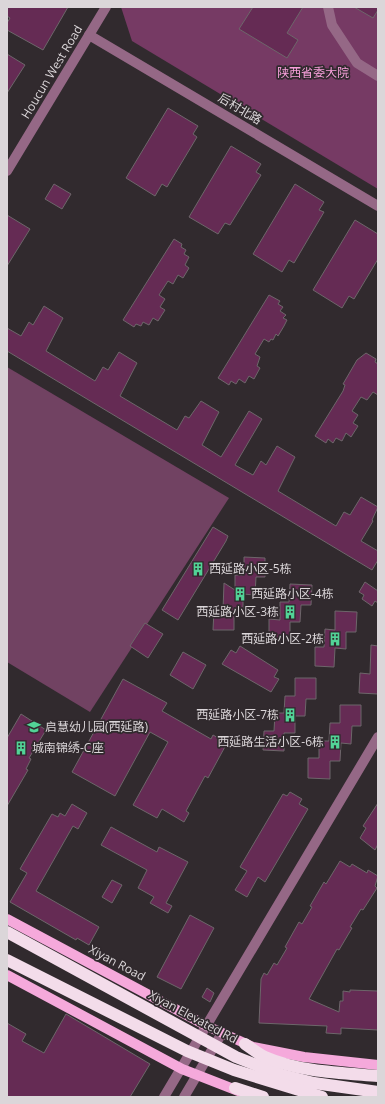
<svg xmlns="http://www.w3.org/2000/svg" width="385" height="1104" font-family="'Open Sans','Noto Sans SC',sans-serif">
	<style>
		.green { fill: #714262 }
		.forest { fill: #763a64 }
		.building { fill: #652b54; stroke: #6d666a }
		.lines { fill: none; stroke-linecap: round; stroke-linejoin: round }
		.minor { stroke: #956886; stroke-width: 10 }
		.major { stroke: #f5a9db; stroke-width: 10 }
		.highway { stroke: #f3dcea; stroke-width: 12 }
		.labels { text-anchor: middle; stroke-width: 3.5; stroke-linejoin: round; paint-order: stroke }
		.street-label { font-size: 12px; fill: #dbd6d9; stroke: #312a2e }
		.park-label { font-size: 12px; fill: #faa1dd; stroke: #312a2e }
		.poi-label { font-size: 12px; fill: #dbd6d9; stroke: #312a2e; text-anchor: start }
	</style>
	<rect width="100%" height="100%" fill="#312a2e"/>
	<polygon class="green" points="7,367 229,498 90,712 7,662"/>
	<polygon class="forest" points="121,7 378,7 378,189 132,41"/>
	<g class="building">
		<polygon points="7,7 68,7 43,50 7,30 7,23 10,18 7,16"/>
		<polygon points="253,7 303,7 287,33 298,40 287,58 239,29"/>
		<polygon points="354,7 378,7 378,10 373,18"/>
		<polygon points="7,54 25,65 7,93"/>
		<polygon points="168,108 198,126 193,134 197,137 167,187 162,184 155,196 126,178"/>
		<polygon points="231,146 261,164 256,172 261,175 230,225 225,223 218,234 189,217"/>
		<polygon points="54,184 71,194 62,209 45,199"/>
		<polygon points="295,184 324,202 319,210 324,212 294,263 289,260 282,272 253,254"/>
		<polygon points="7,215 30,229 7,266"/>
		<polygon points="355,220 378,234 378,259 354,299 349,296 342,308 313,290"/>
		<polygon points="174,239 182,244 181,247 186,250 184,254 189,257 185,265 189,268 183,278 178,275 173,284 168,281 159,295 165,299 160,307 165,310 158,321 153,318 149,325 143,322 141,326 136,324 134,327 123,320"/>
		<polygon points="269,295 280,301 278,304 283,307 280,311 286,315 283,318 287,320 284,326 278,336 276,334 273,340 271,339 269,342 264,339 255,354 260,357 257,366 260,368 254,379 249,376 245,383 239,379 236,384 231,381 229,385 218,378"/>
		<polygon points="44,306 63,318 46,351 95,381 103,367 108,370 119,352 137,363 120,396 177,430 185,416 189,418 201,401 219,412 202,445 221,457 249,411 262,419 235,465 253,475 261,461 266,465 277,446 295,457 278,491 336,526 344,512 350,515 361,497 378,507 372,520 373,521 361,541 378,551 378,560 372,570 7,351 7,328 21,336 29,322 33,325"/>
		<polygon points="366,353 376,359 375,362 378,364 378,395 373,392 367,400 361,397 352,411 358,415 353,423 358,426 351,437 346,433 342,441 336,438 333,443 328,439 326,443 315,436 343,391 345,385 343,384 357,360"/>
		<polygon points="213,527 228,536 226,541 178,620 162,610"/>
		<polygon points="244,557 265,558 265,577 256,577 255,595 243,594 243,612 234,612 234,630 213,630 214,610 223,610 224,583 235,590 235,575 244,575"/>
		<polygon points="365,582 378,591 378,603 375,601 372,606 362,599 364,595 359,592"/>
		<polygon points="290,584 312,585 311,605 301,605 300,622 290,622 290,640 269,639 269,619 280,620 280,602 289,602"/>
		<polygon points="335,611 357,612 356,632 346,632 346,649 335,648 334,667 315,666 315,647 324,647 325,629 335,630"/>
		<polygon points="145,623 163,634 148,658 130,646"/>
		<polygon points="371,645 378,646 378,694 359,693 360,673 370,674"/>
		<polygon points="240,646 278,670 274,677 279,679 271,692 222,664 231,650 236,653"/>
		<polygon points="183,652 206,665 193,689 170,675"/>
		<polygon points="295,678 316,678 316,699 306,699 305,716 295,716 295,733 284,733 284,751 263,750 264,731 274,731 275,713 284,713 285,696 295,696"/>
		<polygon points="123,679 167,703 162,711 211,739 213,735 227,743 208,778 205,776 186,811 189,813 184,822 162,809 157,818 133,805 168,742 150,732 115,796 72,772"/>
		<polygon points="340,705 361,705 361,726 352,726 351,744 341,743 340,761 330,761 330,779 308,778 308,758 319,758 319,741 329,741 330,723 340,723"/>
		<polygon points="21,714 46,730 29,758 31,759 26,769 28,770 7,806 7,738"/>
		<polygon points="290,792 302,799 299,804 308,809 265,882 258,877 247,897 235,890 247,871 240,867 283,794 287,796"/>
		<polygon points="378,803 378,844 375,850 360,838 366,828 363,826"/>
		<polygon points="72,804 87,813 78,829 73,826 36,891 99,927 89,945 77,938 76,940 10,902 27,873 20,869 52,814 58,817 60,813 65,816"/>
		<polygon points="111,827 157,852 159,847 188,862 166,903 172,906 168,913 150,903 154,897 138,888 147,870 101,845"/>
		<polygon points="340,861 350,867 352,864 367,873 368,870 378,876 375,886 377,888 363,910 361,909 350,927 352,928 339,950 337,949 309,999 339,1012 340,1001 343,1001 343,991 350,992 350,990 378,991 378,1030 341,1028 341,1034 326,1033 327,1026 259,1023 261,979 264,973 267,975 274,963 277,965 287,948 285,947 299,922 302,924 312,907 310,906 324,882 326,884"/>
		<polygon points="112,880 122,885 112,903 102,897"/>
		<polygon points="190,915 214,928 181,989 157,977"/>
		<polygon points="207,988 214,993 210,1002 202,997"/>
		<polygon points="66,1014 150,1064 130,1097 7,1097 7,1023 26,1034 22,1041 44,1053"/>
	</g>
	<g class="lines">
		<g class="minor">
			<polyline points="328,7 332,25 357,63 378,76"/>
			<polyline points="89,35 378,206"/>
			<polyline points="7,171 106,7"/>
			<polyline points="164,1097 378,737"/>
			<polyline points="184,1097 222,1033"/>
		</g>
		<g class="major">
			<polyline points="7,919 207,1026 253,1047 304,1057 378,1065"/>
			<polyline points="7,975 182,1069 241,1092"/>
		</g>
		<g class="highway">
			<polyline points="7,932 236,1057 282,1075 314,1083 378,1092"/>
			<polyline points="7,960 187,1051 234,1070 322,1097"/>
			<path d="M245,1044C251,1048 258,1054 265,1057C299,1072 342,1073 378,1076"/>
			<polyline points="235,1088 263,1097"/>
		</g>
	</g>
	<defs>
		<g id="building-bare" transform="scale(1.08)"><path d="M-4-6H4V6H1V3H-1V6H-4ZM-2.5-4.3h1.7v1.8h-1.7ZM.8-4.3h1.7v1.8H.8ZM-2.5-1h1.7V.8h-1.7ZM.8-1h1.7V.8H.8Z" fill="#52d397" stroke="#312a2e" stroke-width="2.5" paint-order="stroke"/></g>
		<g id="school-bare" transform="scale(1.08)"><path d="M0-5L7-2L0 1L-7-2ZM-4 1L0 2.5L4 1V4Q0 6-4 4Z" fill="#52d397" stroke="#312a2e" stroke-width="2.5" paint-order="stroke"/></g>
	</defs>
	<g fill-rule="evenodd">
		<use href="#building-bare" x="198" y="569"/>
		<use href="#building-bare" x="240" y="594"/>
		<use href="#building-bare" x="290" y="612"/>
		<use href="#building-bare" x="335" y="639"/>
		<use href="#building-bare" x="290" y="715"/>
		<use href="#school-bare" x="34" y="727"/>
		<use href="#building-bare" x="335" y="742"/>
		<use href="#building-bare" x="21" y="748"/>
	</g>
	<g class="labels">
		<g class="street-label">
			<text transform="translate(52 72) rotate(-59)" y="4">Houcun West Road</text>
			<text transform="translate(240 109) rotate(31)" y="4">后村北路</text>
			<text transform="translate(117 963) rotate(28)" y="4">Xiyan Road</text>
			<text transform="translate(193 1017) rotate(28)" y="4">Xiyan Elevated Rd</text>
		</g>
		<g class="park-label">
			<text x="313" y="77">陕西省委大院</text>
		</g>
		<g class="poi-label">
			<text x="209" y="573">西延路小区-5栋</text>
			<text x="251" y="598">西延路小区-4栋</text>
			<text x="279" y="616" text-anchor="end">西延路小区-3栋</text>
			<text x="324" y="643" text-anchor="end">西延路小区-2栋</text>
			<text x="279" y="719" text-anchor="end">西延路小区-7栋</text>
			<text x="45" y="731">启慧幼儿园(西延路)</text>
			<text x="324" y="746" text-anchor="end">西延路生活小区-6栋</text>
			<text x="32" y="752">城南锦绣-C座</text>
		</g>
	</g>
	<rect width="385" height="1104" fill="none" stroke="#dbd6d9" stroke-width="16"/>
</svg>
